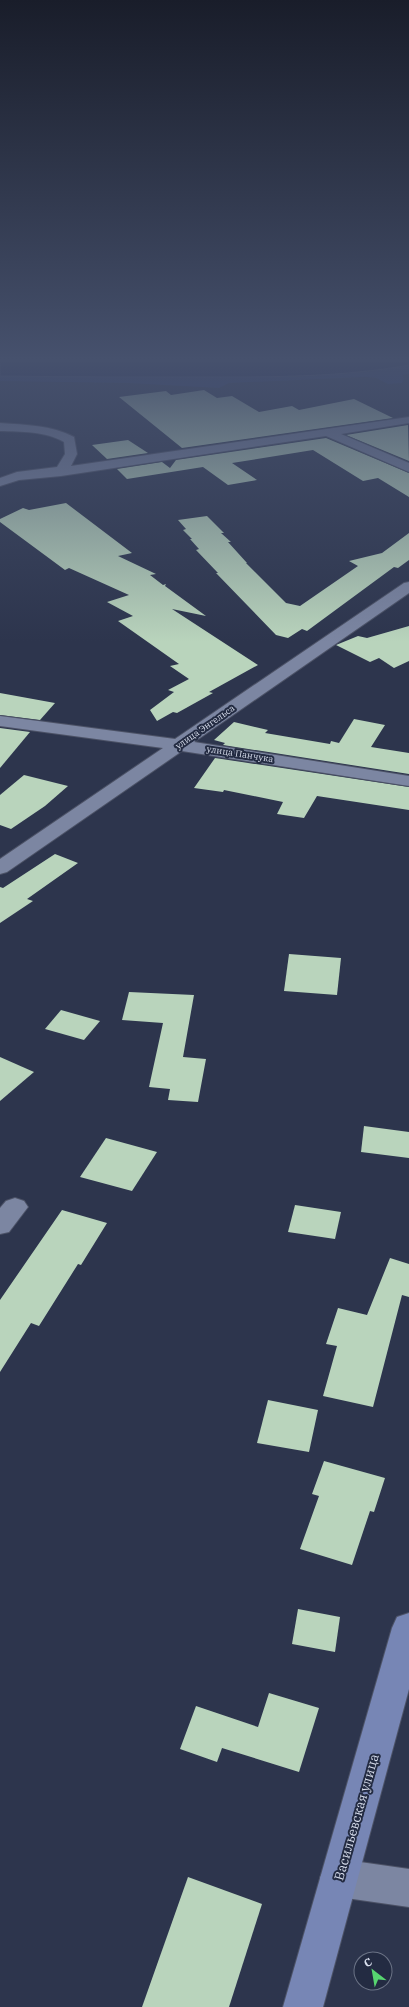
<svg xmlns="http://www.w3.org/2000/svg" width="409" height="2007" font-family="'IBM Plex Serif',serif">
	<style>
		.green { fill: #2f3e77 }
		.water { fill: #0d154c; stroke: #4a517c }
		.building { fill: #b9d4bc }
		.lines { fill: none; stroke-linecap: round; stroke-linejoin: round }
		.minor-casing { stroke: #4c5266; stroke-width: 2 }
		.secondary-casing { stroke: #4c5266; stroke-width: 2 }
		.minor { fill: #7c86a2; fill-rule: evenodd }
		.secondary { fill: #7786b5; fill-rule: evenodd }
		.labels { text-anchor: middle; stroke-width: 4; stroke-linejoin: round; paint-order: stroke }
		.far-street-label { font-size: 9px; fill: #d8deed; stroke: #232b42 }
		.near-street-label { font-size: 13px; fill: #d8deed; stroke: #232b42 }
	</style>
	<rect width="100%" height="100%" fill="#2d354d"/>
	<polygon class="green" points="409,365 409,374 402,375 404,379 402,383 388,384 376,378 365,377 229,383 219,388 128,383 0,381 0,376 294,377 367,372"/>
	<path class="water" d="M0,361H409V365C343,377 276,377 209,377C140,377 70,377 0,376Z"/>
	<g class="building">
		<polygon points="204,390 217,398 232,396 259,412 292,406 299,410 354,399 393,418 182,448 119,397 166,391 171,395"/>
		<polygon points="408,425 409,461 346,435"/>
		<polygon points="326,438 409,473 409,497 378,478 363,481 313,450 232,463 257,480 228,485 203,467 127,479 117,469 162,462 170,468 176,460"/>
		<polygon points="128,440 148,453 107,459 92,445"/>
		<polygon points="66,503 132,553 118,556 156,574 150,575 163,585 166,584 165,586 206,616 172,609 258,665 209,692 213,693 177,713 173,712 157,721 150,710 174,692 168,690 189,679 170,666 179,664 118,621 133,616 107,602 129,595 69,568 65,570 0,522 0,519 23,508 29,510"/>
		<polygon points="207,516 224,533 221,533 231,542 228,542 247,563 246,563 286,603 300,606 358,566 349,561 382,553 409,533 409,560 398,568 394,567 307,631 302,629 288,638 276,635 216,573 218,573 196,550 199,549 190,539 192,539 183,530 186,529 178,520"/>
		<polygon points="409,626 409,661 394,668 379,658 370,662 336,645 358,636 367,638"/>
		<polygon points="0,693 55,703 40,720 0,715"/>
		<polygon points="354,719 385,725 371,747 409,753 409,774 223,745 225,743 214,740 234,722 268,730 265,733 330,744 331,741 339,743"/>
		<polygon points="0,728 30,732 0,768"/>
		<polygon points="215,758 409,787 409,810 317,796 304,818 277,814 283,802 224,790 223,792 194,788"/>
		<polygon points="24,775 68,786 45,806 11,829 0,825 0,795"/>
		<polygon points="55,854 78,863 27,899 33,901 0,923 0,887 3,888"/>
		<polygon points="289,954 341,958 337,995 284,991"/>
		<polygon points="129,992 194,995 183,1057 206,1059 198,1102 168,1100 170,1089 149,1087 163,1023 122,1020"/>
		<polygon points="61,1010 100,1021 84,1040 45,1029"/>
		<polygon points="0,1057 34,1072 0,1101"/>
		<polygon points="364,1126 409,1132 409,1158 361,1152"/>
		<polygon points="106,1138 157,1152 132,1191 80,1177"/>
		<polygon points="295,1205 341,1212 335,1239 288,1232"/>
		<polygon points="62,1210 107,1223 81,1265 78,1264 39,1326 31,1323 0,1372 0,1300"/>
		<polygon points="390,1258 409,1264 409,1297 402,1295 373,1407 323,1396 337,1346 326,1344 338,1308 367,1315"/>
		<polygon points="268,1400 318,1410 309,1452 257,1443"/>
		<polygon points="324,1461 385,1478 374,1512 370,1511 352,1565 300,1549 319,1496 312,1494"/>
		<polygon points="298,1609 340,1617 335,1652 292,1644"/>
		<polygon points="269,1693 319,1708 299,1772 222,1748 217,1762 180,1749 196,1706 258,1727"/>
		<polygon points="188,1877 262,1904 229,2007 142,2007"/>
	</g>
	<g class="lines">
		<g class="minor-casing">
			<g id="minor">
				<path d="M409,417V423L341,434L409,463V472L326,436L61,476L19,480L0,486V478L17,472L57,467L65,454L64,442C45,431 22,432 0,431V423C26,425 51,425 74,437L77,454L71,466Z"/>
				<polygon points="409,582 409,593 194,742 409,776 409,786 182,751 7,872 0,874 0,859 163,748 0,726 0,716 175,739 404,583"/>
				<polygon points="15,1198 24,1201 28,1207 9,1232 0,1234 0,1208 6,1201"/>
				<polygon points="339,1859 409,1869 409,1907 339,1897 326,1891 320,1878 326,1865"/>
			</g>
		</g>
		<g class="secondary-casing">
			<polygon id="secondary" points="409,1613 409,1689 323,2007 283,2007 392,1628 397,1617"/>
		</g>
		<use href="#minor" class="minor"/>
		<use href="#secondary" class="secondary"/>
	</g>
	<linearGradient id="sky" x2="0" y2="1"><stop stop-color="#191d2a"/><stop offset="0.56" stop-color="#46516d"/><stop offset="1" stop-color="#46516d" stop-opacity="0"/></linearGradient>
	<rect width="409" height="642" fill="url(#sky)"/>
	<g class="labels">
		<g class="far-street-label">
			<text transform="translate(205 727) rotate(-35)" y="3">улица Энгельса</text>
			<text transform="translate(240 754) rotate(9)" y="3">улица Панчука</text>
		</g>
		<g class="near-street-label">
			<text transform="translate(356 1817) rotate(-74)" y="5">Васильевская улица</text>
		</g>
	</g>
	<g transform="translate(373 1971) rotate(329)"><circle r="19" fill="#232b42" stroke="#6b7386"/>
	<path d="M0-3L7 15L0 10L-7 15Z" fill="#57d570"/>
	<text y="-6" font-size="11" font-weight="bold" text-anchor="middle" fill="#d8deed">С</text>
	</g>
</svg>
